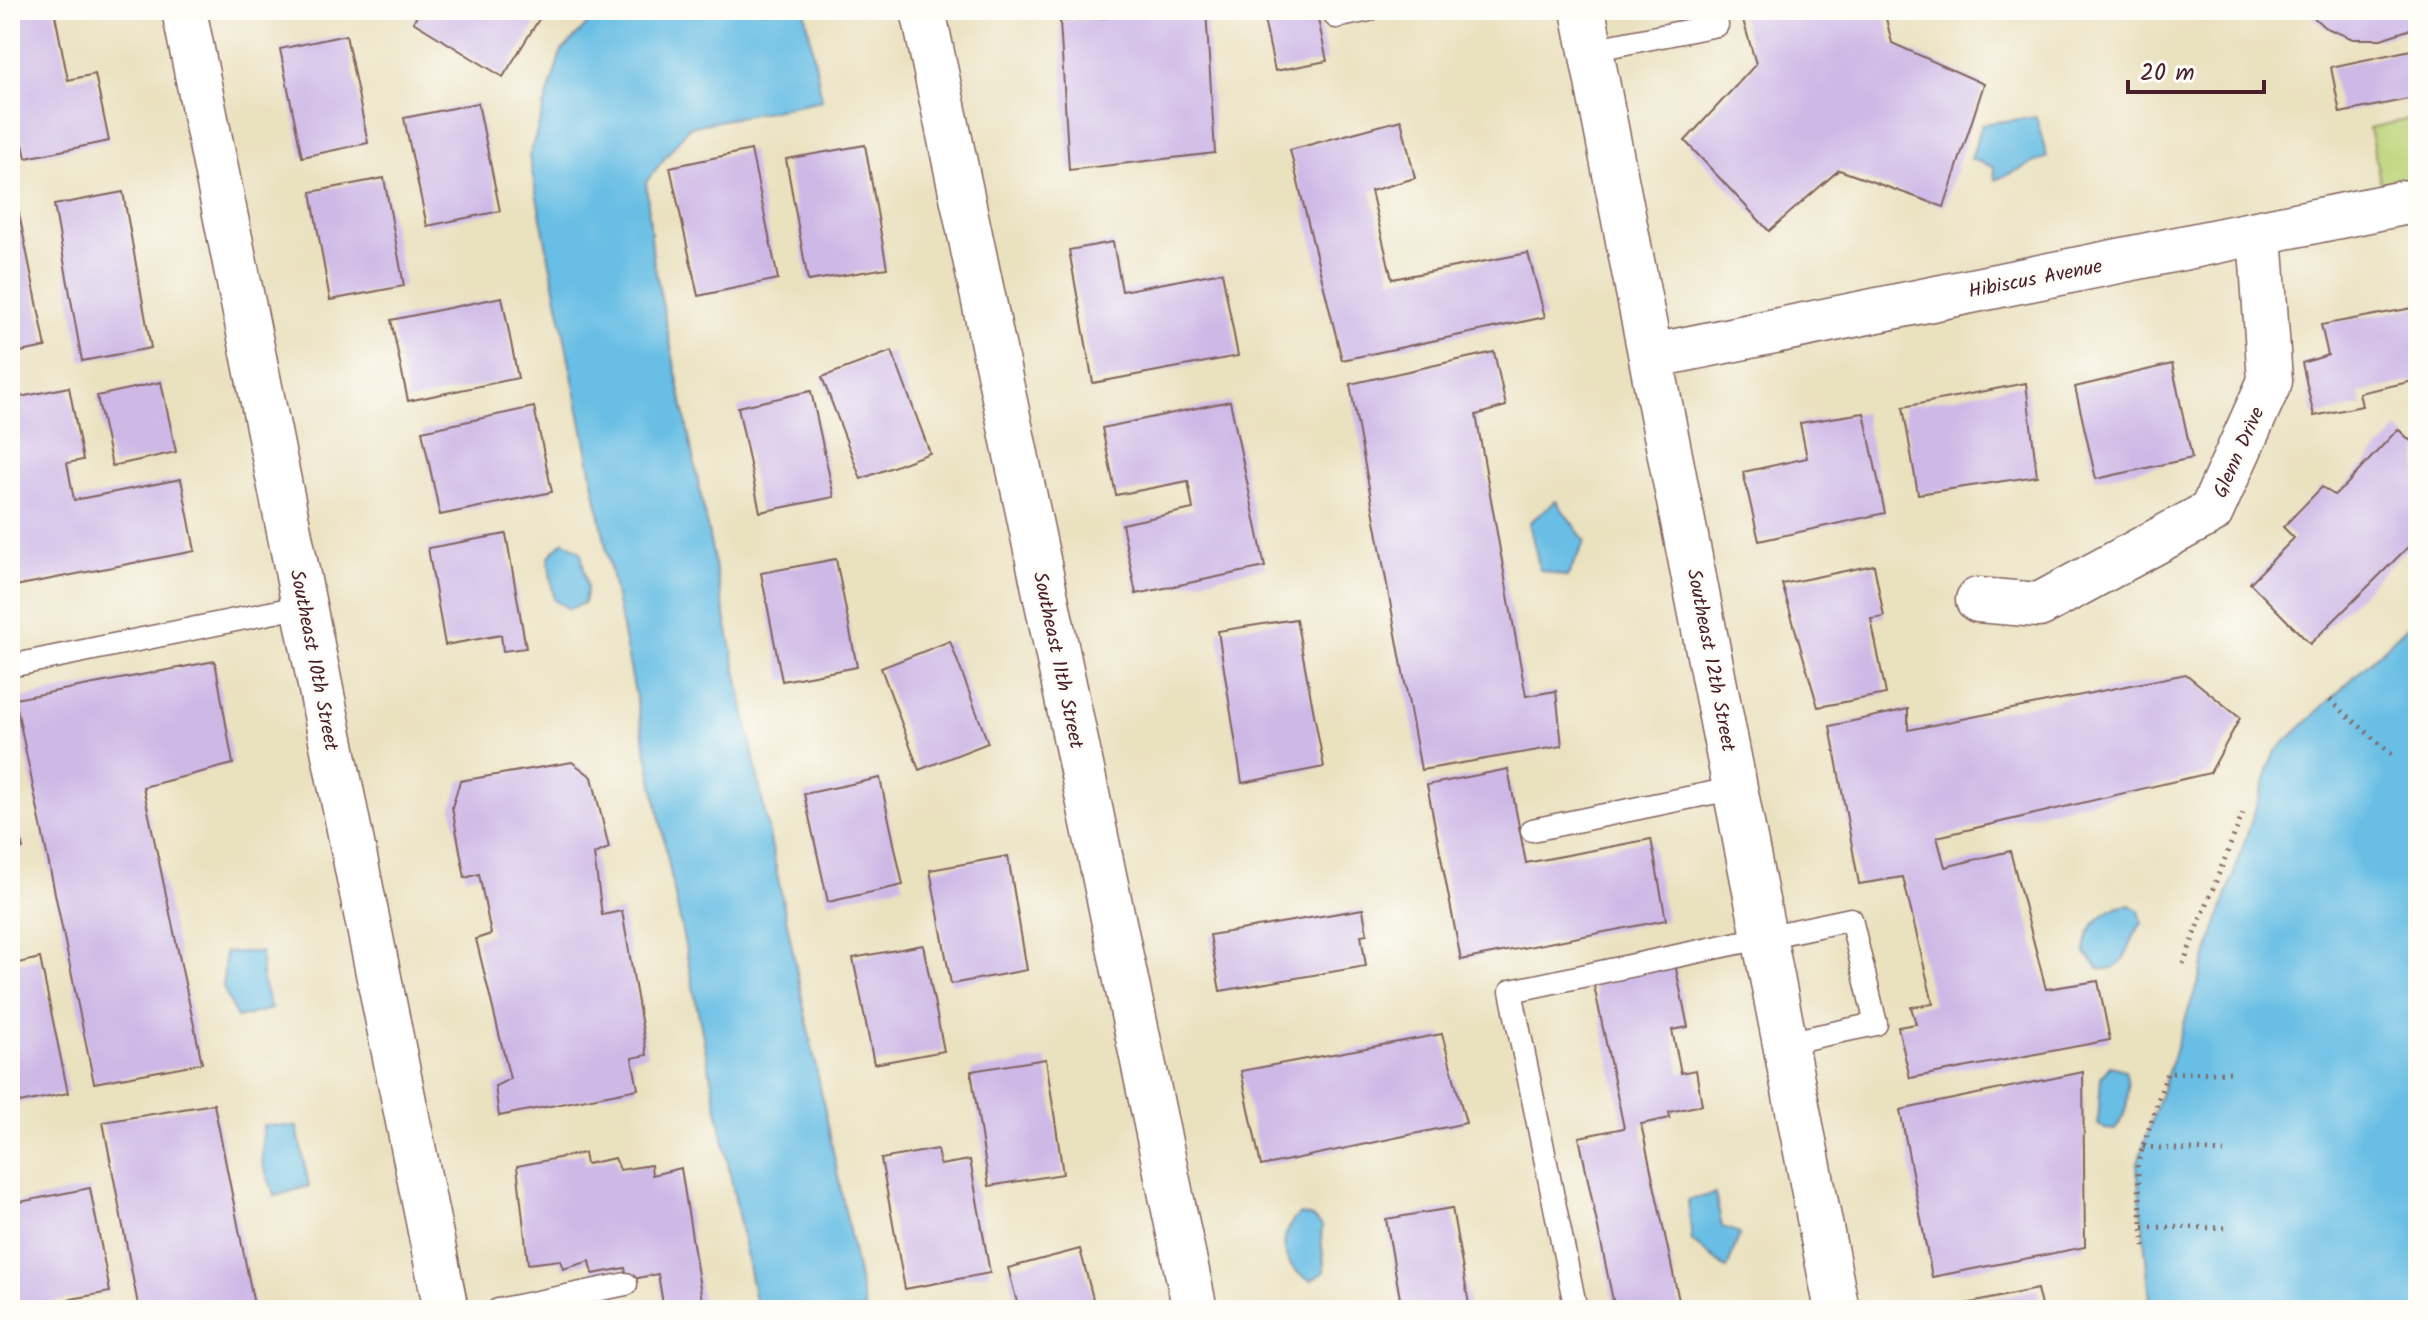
<svg xmlns="http://www.w3.org/2000/svg" width="2428" height="1320" font-family="Kalam,sans-serif">
	<style>
		.green { fill: #bbd276; stroke: #827850; stroke-width: 2 }
		.water { fill: #67bee4; stroke: #586e88; stroke-width: 2 }
		.building { fill: #ceb9e6 }
		.lines { fill: none; stroke-linecap: round; stroke-linejoin: round }
		.service-casing { stroke: #82635f; stroke-width: 25 }
		.minor-casing { stroke: #82635f; stroke-width: 47 }
		.path { stroke: #82635f; stroke-width: 5; stroke-dasharray: 2 6; stroke-linecap: butt }
		.service { stroke: #fff; stroke-width: 22 }
		.minor { stroke: #fff; stroke-width: 44 }
		.labels { text-anchor: middle; stroke-width: 6; stroke-linejoin: round; paint-order: stroke }
		.street-label { font-size: 20px; fill: #4a1f2b; stroke: #fdfcf7 }
	</style>
	<rect width="100%" height="100%" fill="#fdfcf7"/>
	<filter id="ink" filterUnits="userSpaceOnUse"><feTurbulence type="fractalNoise" baseFrequency=".0125" numOctaves="2"/><feDisplacementMap in="SourceGraphic" scale="16" xChannelSelector="R" yChannelSelector="G"/><feConvolveMatrix kernelMatrix="1 2 1 2 8 2 1 2 1" color-interpolation-filters="sRGB"/></filter>
	<filter id="wash" filterUnits="userSpaceOnUse"><feTurbulence type="fractalNoise" baseFrequency=".006" numOctaves="4" result="noise"/><feDisplacementMap in="SourceGraphic" scale="32" xChannelSelector="R" yChannelSelector="G"/><feGaussianBlur stdDeviation="1.8" result="paint"/><feColorMatrix in="noise" values="0 0 0 0 0 0 0 0 0 0 0 0 0 0 0 0 0 1.4 0 .05"/><feComposite in="paint" operator="in"/></filter>
	<g filter="url(#wash)">
		<rect width="100%" height="100%" fill="#eae1bf"/>
		<polygon class="green" points="2418,117 2418,177 2381,185 2369,128"/>
		<g class="water">
			<polygon points="601,10 805,10 822,100 689,127 646,182 653,258 865,1310 757,1310 529,157 561,52"/>
			<polygon points="2036,117 2047,157 1995,180 1994,167 1971,159 1982,124"/>
			<polygon points="1556,501 1585,541 1567,577 1540,570 1529,523"/>
			<polygon points="564,541 581,552 587,588 584,603 569,609 554,600 548,557"/>
			<polygon points="2418,616 2418,1310 2151,1310 2137,1165 2274,753"/>
			<path d="M2130,905L2139,910L2142,923C2126,942 2129,973 2099,969L2085,952C2087,925 2103,908 2130,905Z"/>
			<polygon points="225,952 261,952 262,979 271,1009 237,1018 223,987"/>
			<path d="M2110,1066L2125,1070C2131,1091 2128,1113 2115,1130L2105,1129L2098,1123L2101,1077Z"/>
			<polygon points="263,1125 297,1127 309,1186 275,1196 262,1162"/>
			<polygon points="1715,1194 1722,1227 1740,1233 1727,1269 1692,1241 1688,1200"/>
			<path d="M1300,1214L1312,1217L1322,1226C1319,1243 1325,1255 1324,1272L1312,1280C1281,1270 1275,1234 1300,1214Z"/>
		</g>
		<g id="blocks">
			<g class="building">
				<polygon points="10,10 54,10 68,80 95,74 109,141 26,158 10,84"/>
				<polygon points="421,10 532,10 541,16 503,77 413,22"/>
				<polygon points="1206,10 1215,153 1069,170 1060,21"/>
				<polygon points="1262,10 1316,10 1327,61 1275,71"/>
				<polygon points="1740,10 1884,10 1892,43 1984,84 1944,207 1839,170 1769,231 1685,141 1756,64"/>
				<polygon points="2306,10 2418,10 2418,22 2408,30 2381,39 2353,39 2324,27"/>
				<polygon points="346,35 368,143 302,157 280,49"/>
				<polygon points="2411,50 2418,97 2340,113 2331,67"/>
				<polygon points="478,103 500,211 427,226 404,118"/>
				<polygon points="1401,120 1415,178 1371,191 1392,279 1528,253 1545,317 1342,360 1290,150"/>
				<polygon points="865,145 887,268 808,281 786,159"/>
				<polygon points="751,150 778,279 698,296 670,167"/>
				<polygon points="384,178 404,286 330,300 311,192"/>
				<polygon points="14,189 46,347 10,354 10,190"/>
				<polygon points="123,192 151,348 82,361 54,205"/>
				<polygon points="1113,242 1122,291 1222,272 1238,356 1093,383 1069,250"/>
				<polygon points="502,297 518,378 408,401 391,320"/>
				<polygon points="2418,307 2418,380 2359,393 2362,406 2314,416 2302,363 2328,355 2321,325"/>
				<polygon points="892,351 930,453 861,479 822,377"/>
				<polygon points="1494,352 1506,406 1476,415 1526,696 1556,691 1562,746 1421,770 1350,384"/>
				<polygon points="2172,364 2192,458 2096,479 2075,387"/>
				<polygon points="161,382 176,452 112,466 97,396"/>
				<polygon points="2026,383 2037,476 1918,494 1903,407"/>
				<polygon points="69,387 83,460 67,463 74,500 181,479 195,551 10,587 10,399"/>
				<polygon points="811,391 834,497 760,512 738,407"/>
				<polygon points="1230,401 1265,567 1136,594 1122,524 1193,509 1188,481 1116,495 1102,428"/>
				<polygon points="534,407 552,492 440,515 422,431"/>
				<polygon points="1864,413 1885,513 1759,541 1743,472 1807,458 1800,423"/>
				<polygon points="2398,429 2418,448 2418,537 2310,644 2250,583 2294,538 2283,527 2322,487 2334,495 2344,487"/>
				<polygon points="506,534 526,648 503,651 501,635 445,645 428,548"/>
				<polygon points="836,559 857,667 782,681 761,573"/>
				<polygon points="1874,565 1884,617 1871,619 1886,694 1818,707 1782,584"/>
				<polygon points="1296,619 1324,767 1242,783 1218,631"/>
				<polygon points="950,641 988,743 919,770 881,668"/>
				<polygon points="215,661 233,764 143,787 202,1063 94,1083 15,699"/>
				<polygon points="2186,674 2240,718 2210,773 1937,837 1945,867 2010,851 2046,989 2098,981 2110,1040 1910,1078 1898,1027 1916,1024 1911,1007 1933,1004 1903,877 1859,884 1830,726 1908,709 1908,730"/>
				<polygon points="572,762 592,777 609,848 594,854 602,915 622,911 647,1055 632,1058 638,1089 499,1116 495,1086 510,1079 476,939 491,934 479,874 465,878 452,807 460,781"/>
				<polygon points="1508,769 1526,863 1651,839 1666,920 1461,960 1427,785"/>
				<polygon points="880,778 903,885 828,902 804,794"/>
				<polygon points="10,791 23,849 10,851"/>
				<polygon points="1008,856 1027,970 951,984 930,870"/>
				<polygon points="1363,909 1367,934 1361,935 1366,966 1220,991 1210,935"/>
				<polygon points="923,945 944,1051 874,1064 853,958"/>
				<polygon points="40,958 68,1093 10,1105 10,965"/>
				<polygon points="1675,964 1688,1027 1672,1030 1681,1073 1696,1070 1702,1105 1669,1112 1670,1118 1641,1124 1681,1310 1615,1310 1579,1137 1624,1128 1593,981"/>
				<polygon points="1442,1034 1466,1123 1261,1166 1241,1071"/>
				<polygon points="1046,1059 1063,1174 989,1186 971,1071"/>
				<polygon points="2083,1072 2085,1247 1932,1277 1900,1110"/>
				<polygon points="214,1104 255,1310 139,1310 103,1122"/>
				<polygon points="937,1149 940,1165 970,1160 990,1273 905,1289 881,1159"/>
				<polygon points="584,1153 586,1164 615,1158 620,1170 651,1165 652,1175 681,1168 703,1307 664,1310 658,1274 628,1280 625,1268 593,1274 590,1261 563,1269 560,1260 528,1264 517,1166"/>
				<polygon points="90,1188 110,1292 10,1310 10,1204"/>
				<polygon points="1452,1208 1470,1310 1402,1310 1386,1219"/>
				<polygon points="1080,1249 1096,1310 1019,1310 1008,1268"/>
				<polygon points="2037,1289 2042,1310 1942,1310 1942,1309"/>
			</g>
		</g>
	</g>
	<g filter="url(#ink)">
		<use href="#blocks" fill-opacity="0" stroke="#82635f" stroke-width="2"/>
		<g class="lines">
			<g class="service-casing">
				<g id="service">
					<polyline points="1336,17 1369,10"/>
					<polyline points="1591,50 1717,25"/>
					<polyline points="20,664 304,606"/>
					<polyline points="1532,830 1736,788"/>
					<polyline points="498,1310 626,1284"/>
					<polyline points="1576,1310 1511,991 1851,919 1876,1024 1785,1043"/>
				</g>
			</g>
			<g class="minor-casing">
				<g id="minor">
					<polyline points="184,10 446,1310"/>
					<polyline points="923,10 1195,1310"/>
					<polyline points="1583,10 1837,1310"/>
					<polyline points="1652,356 2418,200"/>
					<polyline points="1978,600 2039,605 2211,512 2270,381 2260,233"/>
				</g>
			</g>
			<g class="path">
				<polyline points="2330,700 2396,758"/>
				<polyline points="2183,964 2243,813"/>
				<polyline points="2143,1147 2224,1152"/>
				<polyline points="2143,1227 2230,1228"/>
				<polyline points="2144,1247 2137,1165 2167,1073 2235,1072"/>
			</g>
			<use href="#service" class="service"/>
			<use href="#minor" class="minor"/>
		</g>
	</g>
	<g class="labels">
		<g class="street-label">
			<text transform="translate(2035 278) rotate(-11)" y="7">Hibiscus Avenue</text>
			<text transform="translate(2238 452) rotate(-66)" y="7">Glenn Drive</text>
			<text transform="translate(315 660) rotate(79)" y="7">Southeast 10th Street</text>
			<text transform="translate(1059 660) rotate(78)" y="7">Southeast 11th Street</text>
			<text transform="translate(1712 660) rotate(79)" y="7">Southeast 12th Street</text>
		</g>
	</g>
	<rect width="2428" height="1320" fill="none" stroke="#fdfcf7" stroke-width="40"/>
	<path d="M2128 80v12h136v-12" fill="none" stroke="#4a1f2b" stroke-width="4"/>
	<text x="2140" y="80" font-size="24" fill="#4a1f2b" stroke="#fdfcf7" stroke-width="6" paint-order="stroke">20 m</text>
</svg>
